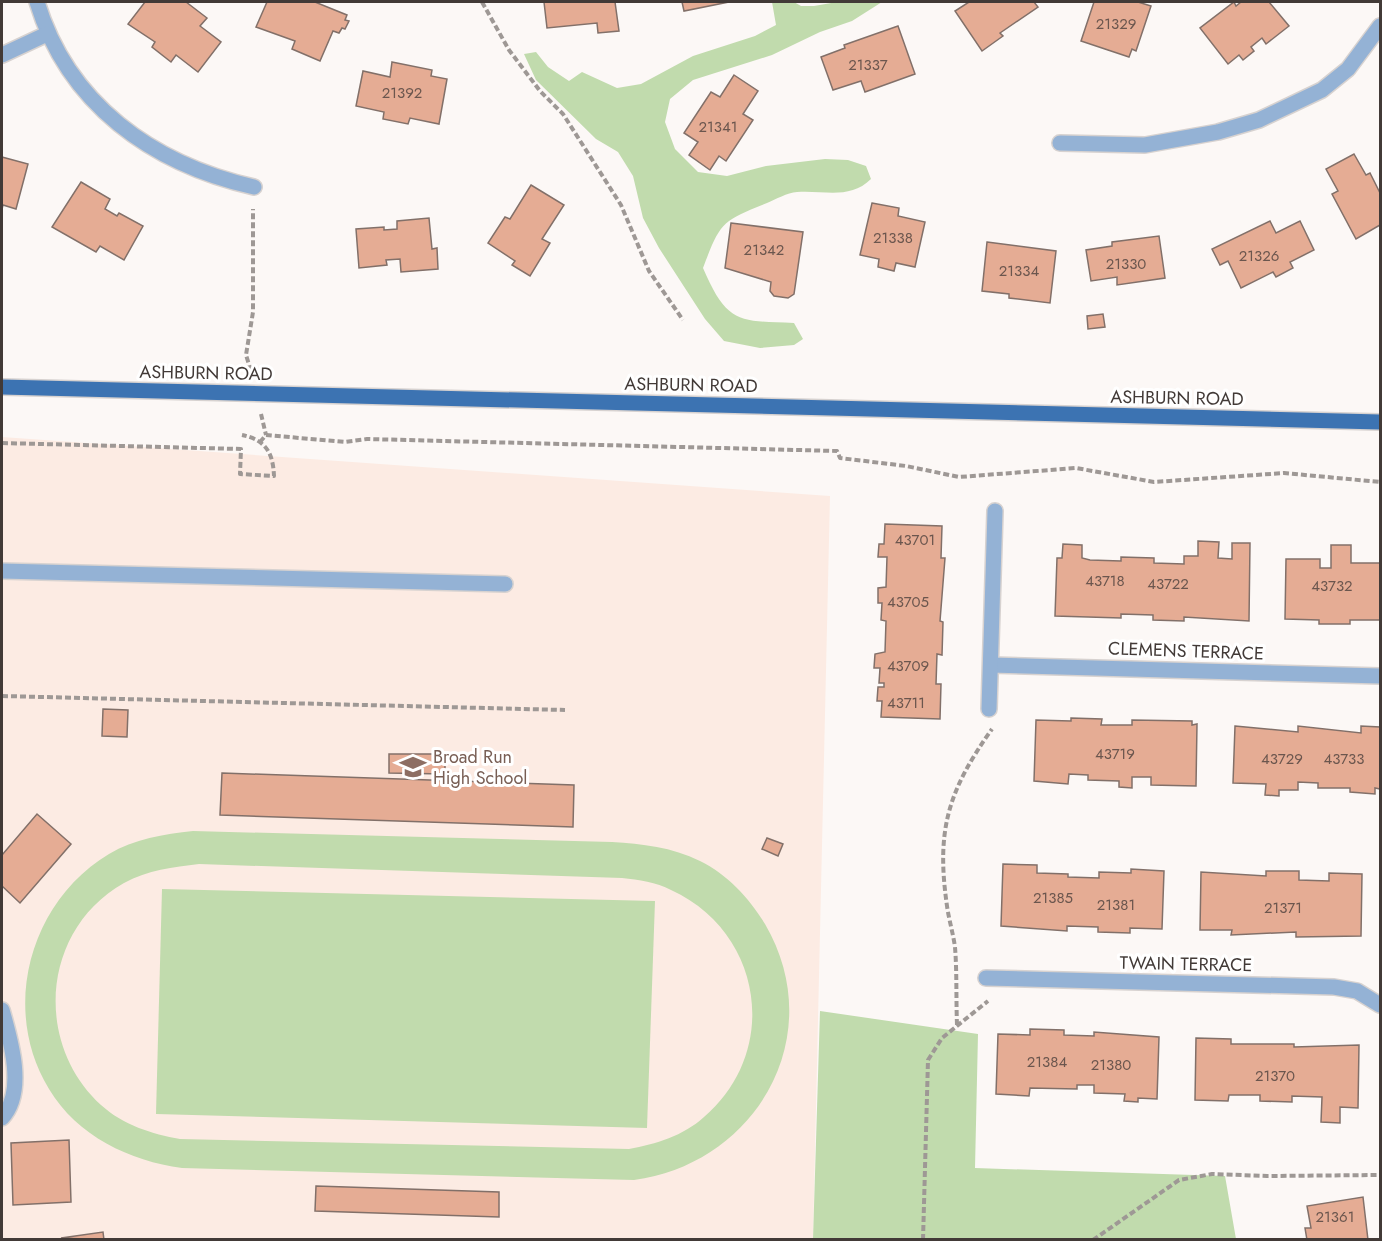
<svg xmlns="http://www.w3.org/2000/svg" width="1382" height="1241" font-family="Jost,sans-serif">
	<style>
		.built { fill: #fcebe3 }
		.green { fill: #c1dbad; fill-rule: evenodd }
		.building { fill: #e5ac94; stroke: #827069; stroke-width: 1.5 }
		.lines { fill: none; stroke-linecap: round; stroke-linejoin: round }
		.minor-casing { stroke: #d7d2d0; stroke-width: 18 }
		.major-casing { stroke: #d7d2d0; stroke-width: 18 }
		.path { stroke: #9e9895; stroke-width: 4; stroke-dasharray: 6 3; stroke-linecap: butt }
		.minor { stroke: #94b2d5; stroke-width: 15 }
		.major { stroke: #3c73b2; stroke-width: 15 }
		.labels { text-anchor: middle; stroke-width: 6; stroke-linejoin: round; paint-order: stroke }
		.number-label { font-size: 15px; fill: #6b564e }
		.street-label { font-size: 18px; fill: #423a37; stroke: #fff }
		.education-label { font-size: 18px; fill: #785e54; stroke: #fff; text-anchor: start }
	</style>
	<rect width="100%" height="100%" fill="#fcf8f6"/>
	<polygon class="built" points="2,437 830,496 813,1239 2,1239"/>
	<g class="green">
		<path d="M772,2H794L801,6H814L837,2H882L852,21L820,32L772,55L693,80L670,99L665,122L675,149L698,172L727,176L766,166L825,159L848,160L866,166L871,179C850,200 824,190 797,192C787,193 776,199 767,203C721,221 720,223 703,268C727,324 739,321 794,323L803,339L794,345L760,348L724,341L705,319L659,248L643,218L633,176L618,152L596,139L536,80L524,54L536,52L548,67L569,81L582,72L617,88L641,84L693,56L755,36L776,25Z"/>
		<path d="M193,831L612,842C642,844 672,847 700,861C727,874 750,899 765,924C830,1035 757,1163 634,1180L182,1168C130,1161 77,1136 49,1089C0,1009 30,901 109,854C134,839 164,834 193,831ZM199,864L622,878C639,880 656,882 671,890C763,932 781,1051 704,1117C683,1136 656,1144 629,1149L180,1139C152,1134 123,1125 101,1105C33,1043 42,929 124,883C148,870 173,867 199,864Z"/>
		<polygon points="162,889 655,901 647,1128 156,1114"/>
		<polygon points="820,1011 978,1034 975,1168 1225,1176 1236,1239 813,1239"/>
	</g>
	<g class="building">
		<polygon points="145,2 186,2 207,18 200,26 221,42 198,72 176,55 171,62 152,47 155,42 128,24"/>
		<polygon points="267,2 315,2 347,15 345,20 349,21 345,29 342,28 339,33 333,31 320,61 292,49 295,41 256,27"/>
		<polygon points="544,2 615,2 619,31 598,33 597,23 547,28"/>
		<polygon points="682,2 729,2 684,11"/>
		<polygon points="969,2 1034,2 1038,7 1000,33 1003,36 982,51 955,11"/>
		<polygon points="1094,2 1138,2 1151,6 1136,51 1132,49 1129,57 1081,41"/>
		<polygon points="1234,2 1236,6 1241,2 1269,2 1289,26 1266,44 1262,38 1251,47 1254,51 1243,60 1239,55 1228,64 1200,28"/>
		<polygon points="898,26 915,74 865,92 861,81 833,90 821,57 845,48 844,45"/>
		<polygon points="392,62 432,70 431,76 447,79 439,124 410,118 408,124 383,119 384,112 356,106 363,71 390,77"/>
		<polygon points="734,75 758,91 743,114 753,120 726,161 719,156 710,170 689,155 698,142 684,133 711,92 720,97"/>
		<polygon points="1354,154 1366,175 1370,173 1380,193 1380,225 1356,239 1332,194 1338,191 1326,169"/>
		<polygon points="2,157 28,164 16,209 3,205 2,209"/>
		<polygon points="81,182 110,199 105,209 117,216 119,213 143,226 124,260 100,246 96,252 52,227"/>
		<polygon points="531,185 564,205 542,239 550,243 530,276 512,265 515,261 488,243 505,217 510,219"/>
		<polygon points="872,203 899,208 898,216 925,222 915,267 896,263 894,271 878,267 879,259 860,255"/>
		<polygon points="429,218 432,249 437,248 438,269 401,272 400,259 386,260 387,265 359,268 356,229 384,227 384,230 397,229 397,221"/>
		<polygon points="1270,221 1276,233 1300,221 1314,250 1290,262 1293,268 1276,277 1273,272 1241,288 1228,261 1220,265 1212,249"/>
		<polygon points="731,223 803,232 794,294 788,298 774,296 770,291 771,282 725,268"/>
		<polygon points="1159,236 1165,278 1117,285 1117,277 1091,281 1086,250 1112,246 1112,242"/>
		<polygon points="987,242 1056,251 1050,303 1009,298 1009,294 982,291"/>
		<polygon points="1103,314 1105,327 1088,329 1087,316"/>
		<polygon points="885,524 942,526 941,558 945,558 940,621 943,622 942,655 937,654 936,684 941,684 940,719 881,717 882,701 877,701 878,687 884,687 884,683 879,683 880,668 874,668 875,654 885,652 886,621 881,620 882,603 878,603 878,588 886,587 887,557 878,557 879,544 884,544"/>
		<polygon points="1198,541 1219,542 1218,558 1232,559 1232,543 1250,543 1249,621 1184,617 1184,621 1153,620 1153,615 1121,614 1121,618 1055,616 1057,558 1062,558 1063,544 1082,545 1082,558 1090,560 1121,561 1121,557 1154,558 1154,563 1184,564 1184,556 1198,556"/>
		<polygon points="1331,545 1351,545 1351,563 1380,563 1380,620 1350,620 1350,624 1319,624 1319,620 1285,619 1286,559 1320,559 1320,568 1331,568"/>
		<polygon points="103,709 128,710 127,737 102,736"/>
		<polygon points="1071,718 1102,719 1101,725 1132,725 1132,720 1192,721 1192,725 1197,724 1196,786 1151,785 1151,777 1132,777 1132,788 1119,787 1119,781 1088,780 1088,775 1069,774 1068,784 1034,781 1036,720 1071,721"/>
		<polygon points="1235,726 1298,732 1298,726 1361,733 1361,726 1380,727 1380,789 1375,788 1375,794 1350,792 1350,788 1318,788 1318,783 1298,782 1298,790 1279,790 1279,796 1265,795 1266,784 1233,783"/>
		<polygon points="389,754 445,754 445,774 389,773"/>
		<polygon points="222,773 574,785 573,827 220,815"/>
		<polygon points="37,814 71,844 20,903 2,886 2,855"/>
		<polygon points="767,838 783,844 778,856 762,849"/>
		<polygon points="1003,864 1037,865 1037,873 1068,874 1068,877 1099,878 1099,872 1131,873 1131,869 1164,871 1162,929 1130,928 1130,933 1098,932 1098,927 1067,926 1067,931 1001,926"/>
		<polygon points="1266,871 1299,871 1299,880 1329,881 1329,873 1362,874 1361,936 1296,937 1296,932 1231,935 1232,930 1200,930 1201,872 1266,876"/>
		<polygon points="1030,1029 1064,1030 1064,1035 1094,1036 1094,1032 1159,1037 1157,1099 1138,1098 1138,1102 1124,1101 1125,1094 1094,1093 1094,1085 1077,1085 1077,1089 1030,1088 1029,1096 996,1094 998,1034 1030,1035"/>
		<polygon points="1196,1038 1231,1039 1231,1044 1294,1044 1294,1047 1359,1045 1358,1108 1340,1107 1340,1123 1321,1122 1322,1097 1292,1096 1292,1102 1260,1101 1260,1095 1229,1095 1228,1101 1195,1100"/>
		<polygon points="69,1140 71,1202 13,1205 11,1143"/>
		<polygon points="316,1186 499,1192 499,1217 315,1211"/>
		<polygon points="1363,1197 1368,1240 1307,1240 1305,1228 1311,1228 1307,1206"/>
		<polygon points="103,1232 104,1240 61,1238"/>
	</g>
	<g class="lines">
		<g class="minor-casing">
			<g id="minor">
				<path d="M37,2C68,104 152,164 254,187"/>
				<polyline points="2,55 47,34"/>
				<polyline points="1060,143 1145,145 1218,132 1259,120 1322,90 1348,69 1380,26"/>
				<polyline points="2,571 505,584"/>
				<polyline points="991,665 1380,676"/>
				<polyline points="989,709 995,511"/>
				<polyline points="986,978 1334,987 1357,991 1380,1005"/>
				<path d="M2,1010C11,1041 26,1092 2,1118"/>
			</g>
		</g>
		<g class="major-casing">
			<polyline id="major" points="2,387 1380,422"/>
		</g>
		<g class="path">
			<polyline points="482,2 509,50 540,91 563,114 621,205 649,271 683,320"/>
			<polyline points="251,371 246,355 253,312 253,209"/>
			<polyline points="261,414 266,435"/>
			<polyline points="260,442 266,435 345,442 367,439 837,451 840,458 906,466 959,477 1076,468 1154,482 1284,473 1380,482"/>
			<path d="M2,443L241,449L240,474L274,476C273,453 266,440 242,435"/>
			<polyline points="2,696 565,710"/>
			<path d="M957,1025C956,999 957,972 955,947C953,933 949,920 947,906C936,830 948,791 992,729"/>
			<polyline points="923,1240 928,1060 942,1038 988,1001"/>
			<polyline points="1093,1240 1179,1180 1212,1174 1267,1176 1380,1175"/>
		</g>
		<use href="#minor" class="minor"/>
		<use href="#major" class="major"/>
	</g>
	<defs>
		<g id="school-bare" transform="scale(2.07)"><path d="M0-5L7-2L0 1L-7-2ZM-4 1L0 2.5L4 1V4Q0 6-4 4Z" fill="#8d6e63" stroke="#fff" stroke-width="2.5" paint-order="stroke"/></g>
	</defs>
	<g fill-rule="evenodd">
		<use href="#school-bare" x="413" y="767"/>
	</g>
	<g class="labels">
		<g class="number-label">
			<text x="1116" y="29">21329</text>
			<text x="868" y="70">21337</text>
			<text x="402" y="98">21392</text>
			<text x="718" y="132">21341</text>
			<text x="893" y="243">21338</text>
			<text x="764" y="255">21342</text>
			<text x="1259" y="261">21326</text>
			<text x="1126" y="269">21330</text>
			<text x="1019" y="276">21334</text>
			<text x="915" y="545">43701</text>
			<text x="1105" y="586">43718</text>
			<text x="1168" y="589">43722</text>
			<text x="1332" y="591">43732</text>
			<text x="908" y="607">43705</text>
			<text x="908" y="671">43709</text>
			<text x="906" y="708">43711</text>
			<text x="1115" y="759">43719</text>
			<text x="1282" y="764">43729</text>
			<text x="1344" y="764">43733</text>
			<text x="1053" y="903">21385</text>
			<text x="1116" y="910">21381</text>
			<text x="1283" y="913">21371</text>
			<text x="1047" y="1067">21384</text>
			<text x="1111" y="1070">21380</text>
			<text x="1275" y="1081">21370</text>
			<text x="1335" y="1222">21361</text>
		</g>
		<g class="street-label">
			<text transform="translate(206 373) rotate(1)" y="6">ASHBURN ROAD</text>
			<text transform="translate(691 385) rotate(1)" y="6">ASHBURN ROAD</text>
			<text transform="translate(1177 398) rotate(1)" y="6">ASHBURN ROAD</text>
			<text transform="translate(1186 651) rotate(2)" y="6">CLEMENS TERRACE</text>
			<text transform="translate(1186 964) rotate(1)" y="6">TWAIN TERRACE</text>
		</g>
		<g class="education-label">
			<text x="433" y="763">Broad Run<tspan x="433" dy="21">High School</tspan></text>
		</g>
	</g>
	<rect width="1382" height="1241" fill="none" stroke="#423a37" stroke-width="6"/>
</svg>
